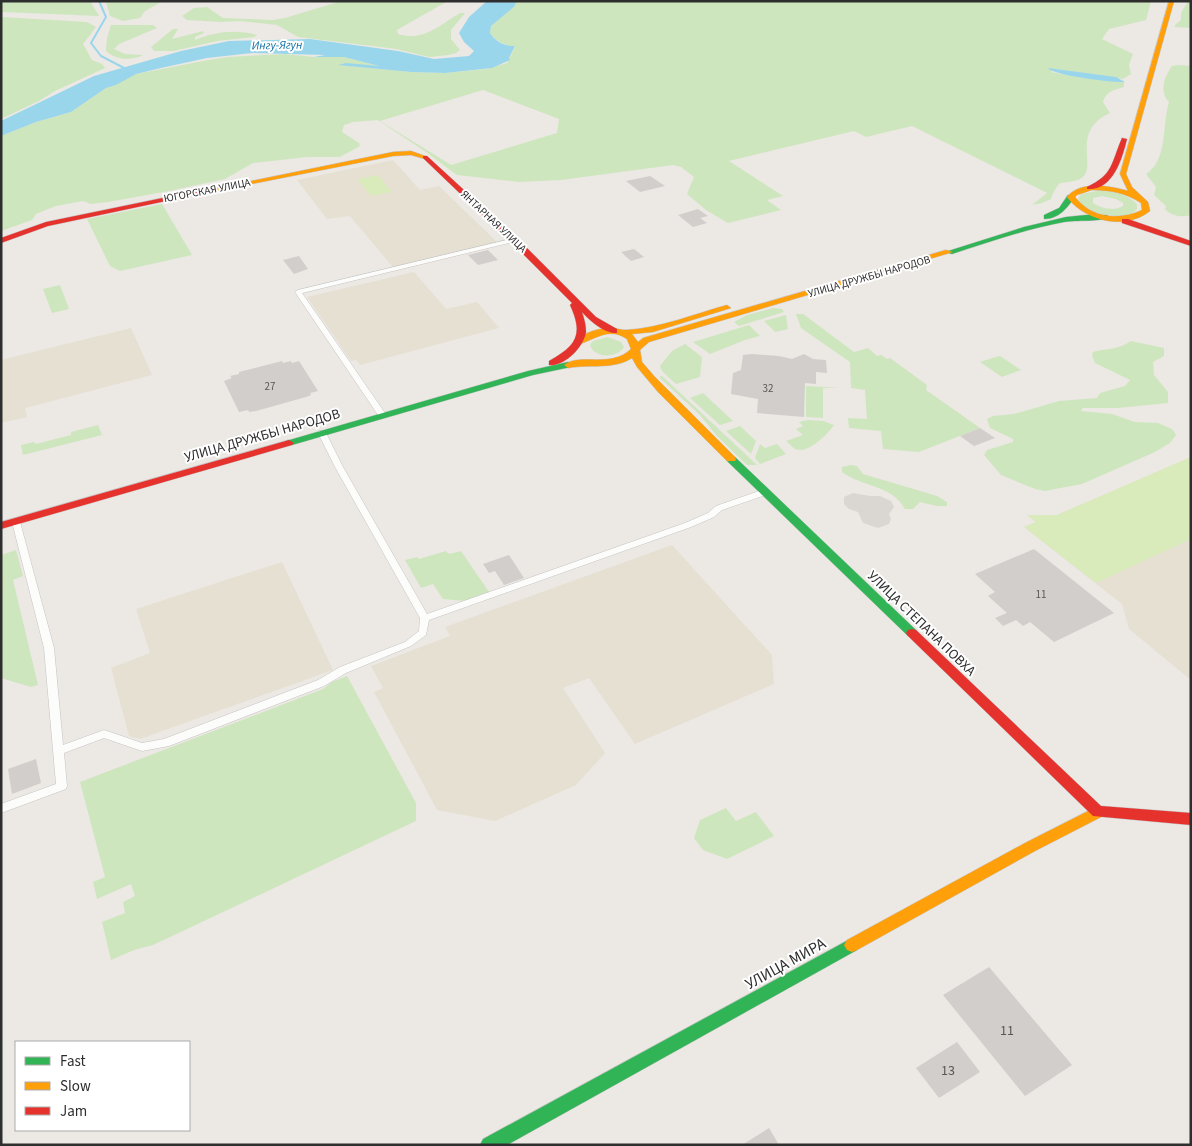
<svg xmlns="http://www.w3.org/2000/svg" width="1192" height="1146" font-family="'Source Sans 3',sans-serif">
	<style>
		.education { fill: #e6e0d3 }
		.green { fill: #cee6be; fill-rule: evenodd }
		.pitch { fill: #d9eabb }
		.plaza { fill: #dad6d2 }
		.water { fill: #99d6ec }
		.lines { fill: none; stroke-linecap: round; stroke-linejoin: round }
		.stream { stroke: #99d6ec; stroke-width: 2 }
		.building { fill: #d1cecb }
		.street-casing { stroke: #c5c4c5; stroke-width: 1 }
		.fast-casing { stroke: #c5c4c5; stroke-width: 1 }
		.slow-casing { stroke: #c5c4c5; stroke-width: 1 }
		.jam-casing { stroke: #c5c4c5; stroke-width: 1 }
		.street { fill: #fcfcfb; fill-rule: evenodd }
		.fast { fill: #30b455; fill-rule: evenodd }
		.slow { fill: #ff9f0a; fill-rule: evenodd }
		.jam { fill: #e5322d; fill-rule: evenodd }
		.labels { text-anchor: middle; stroke-width: 4; stroke-linejoin: round; paint-order: stroke }
		.far-street-label { font-size: 11px; fill: #2e2e2e; stroke: #fff }
		.number-label { font-size: 11px; fill: #585857 }
		.far-water-label { font-size: 12px; font-style: italic; fill: #0d6fa3; stroke: #fff }
		.street-label { font-size: 14px; fill: #2e2e2e; stroke: #fff }
		.near-number-label { font-size: 14px; fill: #585857 }
		.near-street-label { font-size: 16px; fill: #2e2e2e; stroke: #fff }
	</style>
	<rect width="100%" height="100%" fill="#ece8e4"/>
	<g class="education">
		<polygon points="393,160 420,190 439,186 497,242 393,267 350,216 327,219 297,180"/>
		<polygon points="414,272 446,309 477,302 499,328 360,365 356,360 351,361 307,297"/>
		<polygon points="131,328 152,375 25,408 27,417 1,423 1,360"/>
		<polygon points="1191,457 1191,680 1129,629 1122,604 1024,527 1036,522 1027,515 1057,515"/>
		<polygon points="672,545 772,655 774,684 635,744 589,678 563,688 605,753 576,785 495,821 437,810 374,692 383,688 371,666 450,636 445,627"/>
		<polygon points="282,562 333,670 140,739 129,736 111,668 150,653 136,609"/>
	</g>
	<g class="green">
		<polygon points="1,1 90,1 99,16 1,12"/>
		<polygon points="108,1 163,1 145,11 140,18 123,21 110,16 106,2"/>
		<path d="M341,1H448L402,27L397,30L398,34C423,42 440,25 460,13H465L451,30V39L460,50L456,53L449,55L429,57L396,49L298,37L277,25L240,21L221,22L187,20L182,16L194,8L207,7L223,18L273,20L285,18Z"/>
		<path d="M517,1H1151L1146,20L1109,29L1102,39L1133,54L1129,65L1131,74L1123,79L1055,69L1051,72L1083,78L1124,82V87C1114,90 1106,91 1103,102L1110,113C1068,132 1100,169 1080,179C1074,182 1066,182 1060,183C1057,186 1052,194 1051,199L1042,203L1032,205L1047,193L912,126L866,137L854,131L729,161L783,196L767,200L781,210L728,223L706,210L687,194L694,177L681,167L673,165L561,180L519,182L457,175L426,152L378,120L353,122L344,125L342,132L359,143L360,146L340,157H307L253,163L225,179L169,191L108,202L91,204L83,201L56,206L36,214L32,220L1,231V136L36,122L71,112L106,88L116,85L125,79L136,74L203,61L227,57L285,54L314,57H344L379,66L339,65L411,72L445,73L486,69L507,63L515,47C504,45 497,42 490,33L491,26L514,7ZM483,90L559,119L557,133L451,165L380,121Z"/>
		<polygon points="1188,1 1191,1 1191,28 1175,27 1175,25 1181,20 1181,13"/>
		<polygon points="1,17 87,22 96,27 83,44 92,60 102,64 105,68 55,91 39,101 1,119"/>
		<path d="M111,25H153L157,28L119,44L114,49L125,54L143,55C132,61 115,60 106,51L107,38Z"/>
		<path d="M173,29H178L172,39L203,31L204,33L195,37V40C215,32 235,29 257,35L254,37L217,41L174,51H154L151,47Z"/>
		<path d="M1179,65L1191,66V215C1183,218 1171,216 1165,209L1166,206L1154,195L1156,187L1146,174C1168,161 1162,124 1169,102C1159,91 1164,78 1172,66Z"/>
		<path d="M1097,191C1111,191 1126,193 1137,204V209C1125,223 1090,214 1079,202L1078,198L1081,194ZM1102,196L1116,199L1123,203V206C1114,211 1102,209 1093,203V198Z"/>
		<polygon points="162,204 192,255 120,271 110,266 87,219"/>
		<polygon points="60,285 69,309 52,313 43,289"/>
		<polygon points="773,308 782,309 784,312 739,326 734,322 747,315"/>
		<polygon points="796,314 803,314 854,352 868,348 877,356 881,355 887,359 890,358 927,385 926,390 980,428 919,452 883,449 881,431 849,428 848,418 867,419 865,390 851,388 850,362 801,328"/>
		<polygon points="786,315 788,329 775,332 764,321"/>
		<polygon points="749,325 760,336 745,340 710,354 693,342"/>
		<path d="M608,337L621,342L624,347C618,358 594,359 590,345L593,341Z"/>
		<path d="M1131,341L1164,348V356L1153,362L1154,375L1168,392V403L1118,408H1083L1081,411L1112,414L1135,422L1158,423L1172,429L1176,435L1170,443L1155,452L1082,484L1045,491L1035,489L1001,475L984,455L987,450L1013,442V439L990,428L987,419L993,416L1014,414L1059,401L1097,398L1100,393L1125,386L1130,380L1095,363L1092,355L1093,352C1109,348 1117,350 1131,341Z"/>
		<polygon points="685,344 702,357 700,377 676,384 662,371 660,366 672,351"/>
		<polygon points="999,356 1000,356 1021,370 1002,377 980,362"/>
		<polygon points="662,376 757,465 747,465 717,436 700,415 659,377"/>
		<polygon points="806,386 841,388 823,388 823,418 806,417"/>
		<polygon points="703,393 733,421 720,425 690,398"/>
		<path d="M808,420L823,421L834,425C828,434 807,455 795,449C792,447 789,443 786,441L803,435L796,429L803,426L799,422Z"/>
		<polygon points="98,425 102,435 23,455 21,445 34,442 36,444 71,435 71,432"/>
		<polygon points="740,426 756,441 751,454 726,431"/>
		<polygon points="760,444 765,448 777,444 786,454 760,464 755,458"/>
		<path d="M851,465L857,466L863,474L937,496L947,502V506H937L920,502L913,509H905C891,484 861,487 842,472V467Z"/>
		<polygon points="16,550 23,576 13,580 38,685 31,687 1,678 1,555"/>
		<polygon points="446,551 449,554 461,551 489,592 465,601 443,599 433,584 421,588 405,560 417,557 419,559"/>
		<polygon points="347,676 416,803 416,821 153,945 134,950 111,960 102,922 125,913 123,902 135,896 131,884 97,899 93,882 105,877 80,782 323,689 332,682"/>
		<polygon points="726,808 736,821 756,812 774,836 727,859 703,850 694,838 700,820"/>
	</g>
	<g class="pitch">
		<polygon points="378,175 392,192 371,196 357,179"/>
		<polygon points="1191,457 1191,539 1096,583 1024,527 1036,522 1027,515 1057,515"/>
	</g>
	<polygon class="plaza" points="853,493 870,496 880,496 891,501 894,507 889,514 891,519 889,524 878,528 863,523 858,512 849,509 844,504 844,497"/>
	<g class="water">
		<path d="M487,1H517L514,7L491,26L490,33C496,42 504,46 515,46L509,58L510,60L492,68L445,73L411,72L338,65L346,63L379,66L344,57H314L325,55L252,53L207,58L161,68L136,74L116,85L106,88L71,112L36,122L1,136V121L94,76L181,51L229,41L310,39L398,51L434,59L469,56L474,51L464,42L459,33L469,17Z"/>
		<path d="M1048,68L1116,77L1125,82C1115,83 1054,76 1048,68Z"/>
	</g>
	<g class="lines">
		<polyline class="stream" points="99,1 106,17 91,43 101,56 126,69"/>
	</g>
	<g class="building">
		<polygon points="650,176 665,186 640,192 626,181"/>
		<polygon points="698,209 708,216 700,218 707,223 693,227 678,215"/>
		<polygon points="634,249 644,257 631,261 621,252"/>
		<polygon points="488,250 498,260 478,265 468,255"/>
		<polygon points="299,256 308,269 294,274 283,260"/>
		<polygon points="752,354 779,356 792,359 804,354 813,359 826,360 827,373 816,372 816,384 805,383 804,417 757,413 758,399 731,394 733,373 741,370 743,355"/>
		<polygon points="282,361 283,363 291,361 292,363 299,361 318,391 310,393 311,395 306,397 256,411 249,412 248,410 239,412 224,381 232,378 230,376 239,374 239,372"/>
		<polygon points="980,428 995,438 974,446 960,436"/>
		<polygon points="1034,549 1114,613 1054,642 1030,622 1023,626 1016,620 1003,626 995,618 1007,613 988,596 995,592 975,574"/>
		<polygon points="509,555 524,578 504,585 495,571 489,573 483,564"/>
		<polygon points="36,759 41,783 12,794 8,769"/>
		<polygon points="989,967 1072,1065 1025,1096 943,995"/>
		<polygon points="957,1042 980,1072 939,1098 916,1068"/>
		<polygon points="769,1128 779,1145 742,1145"/>
	</g>
	<g class="lines">
		<g class="street-casing">
			<g id="street">
				<polygon points="515,238 518,240 517,241 302,293 387,416 383,418 380,418 295,292 298,290"/>
				<polygon points="319,431 322,431 326,433 343,467 427,614 685,523 708,513 716,506 762,490 768,490 769,492 768,494 722,510 714,517 691,527 429,620 426,635 411,646 346,673 324,686 169,746 142,751 104,738 64,753 67,786 66,789 1,813 1,804 56,784 44,648 12,522 13,520 19,520 20,522 54,648 63,745 104,730 142,743 164,739 318,680 340,667 405,642 419,631 420,618 335,467 318,433"/>
			</g>
		</g>
		<g class="fast-casing">
			<g id="fast">
				<path d="M1068,195L1075,197C1067,208 1059,219 1044,219V215L1059,208Z"/>
				<path d="M1086,215H1106L1110,217C1102,222 1075,220 1064,222C1026,229 989,242 952,254L945,252L1024,227L1066,217Z"/>
				<polygon points="568,362 571,363 571,367 533,375 292,445 286,445 284,443 286,441 528,371"/>
				<polygon points="731,456 735,457 916,630 918,633 916,636 908,636 727,461 726,459"/>
				<polygon points="852,938 857,940 860,945 857,950 507,1145 480,1145 483,1139"/>
			</g>
		</g>
		<g class="slow-casing">
			<g id="slow">
				<path d="M1169,1H1174L1126,174L1132,187L1148,202L1150,211C1125,231 1085,221 1067,197C1080,180 1111,186 1128,191L1120,174ZM1092,190C1110,190 1126,193 1141,203L1142,210C1119,221 1091,218 1075,197L1077,195Z"/>
				<polygon points="411,151 428,157 425,159 411,155 393,156 216,191 212,189 393,152"/>
				<path d="M946,250L953,252L649,342L640,350L642,362L654,376L735,457L736,459L735,461H727L658,392L637,367L632,358C614,370 589,364 568,368L564,365C580,352 610,369 631,349L627,339C610,327 597,338 580,344L576,341C584,332 599,328 611,328C616,328 621,330 626,330C661,328 694,314 727,305L731,308L653,332L632,334L638,342L643,338Z"/>
				<polygon points="1098,806 1103,808 1105,812 1103,816 1035,851 857,950 852,952 847,950 844,945 847,940 1025,843"/>
			</g>
		</g>
		<g class="jam-casing">
			<g id="jam">
				<path d="M1122,138L1127,139C1122,159 1113,191 1087,189V187C1114,174 1111,163 1122,138Z"/>
				<path d="M423,156H427L526,247L596,317L617,329V333C605,334 590,321 582,312C584,318 586,325 586,332C584,347 564,367 549,365V361C576,346 584,335 570,305L572,303L520,251L423,158Z"/>
				<polygon points="216,187 218,188 218,190 48,226 1,243 1,238 46,222"/>
				<polygon points="1122,219 1128,219 1191,241 1191,246 1122,223"/>
				<polygon points="289,440 294,443 292,445 1,529 1,522"/>
				<polygon points="912,629 916,630 1101,806 1191,813 1191,825 1093,816 908,636 906,633 908,630"/>
			</g>
		</g>
		<use href="#street" class="street"/>
		<use href="#fast" class="fast"/>
		<use href="#slow" class="slow"/>
		<use href="#jam" class="jam"/>
	</g>
	<g class="labels">
		<g class="far-street-label">
			<text transform="translate(207 190) rotate(-11)" y="4">ЮГОРСКАЯ УЛИЦА</text>
			<text transform="translate(494 221) rotate(43)" y="4">ЯНТАРНАЯ УЛИЦА</text>
			<text transform="translate(869 276) rotate(-16)" y="4">УЛИЦА ДРУЖБЫ НАРОДОВ</text>
		</g>
		<g class="number-label">
			<text x="270" y="390">27</text>
			<text x="768" y="392">32</text>
			<text x="1041" y="598">11</text>
		</g>
		<g class="far-water-label">
			<text transform="translate(277 45) rotate(-1)" y="4">Ингу-Ягун</text>
		</g>
		<g class="street-label">
			<text transform="translate(262 435) rotate(-16)" y="5">УЛИЦА ДРУЖБЫ НАРОДОВ</text>
			<text transform="translate(922 623) rotate(44)" y="5">УЛИЦА СТЕПАНА ПОВХА</text>
		</g>
		<g class="near-number-label">
			<text x="1007" y="1035">11</text>
			<text x="948" y="1075">13</text>
		</g>
		<g class="near-street-label">
			<text transform="translate(785 963) rotate(-29)" y="6">УЛИЦА МИРА</text>
		</g>
	</g>
	<rect width="1192" height="1146" fill="none" stroke="#2e2e2e" stroke-width="5"/>
	<rect x="15" y="1041" width="175" height="90" fill="#ffffff" stroke="#ababab"/>
	<rect x="25" y="1057" width="25" height="8" fill="#30b455" stroke="#ababab"/>
	<text x="60" y="1066" font-size="15" fill="#2e2e2e">Fast</text>
	<rect x="25" y="1082" width="25" height="8" fill="#ff9f0a" stroke="#ababab"/>
	<text x="60" y="1091" font-size="15" fill="#2e2e2e">Slow</text>
	<rect x="25" y="1107" width="25" height="8" fill="#e5322d" stroke="#ababab"/>
	<text x="60" y="1116" font-size="15" fill="#2e2e2e">Jam</text>
</svg>
